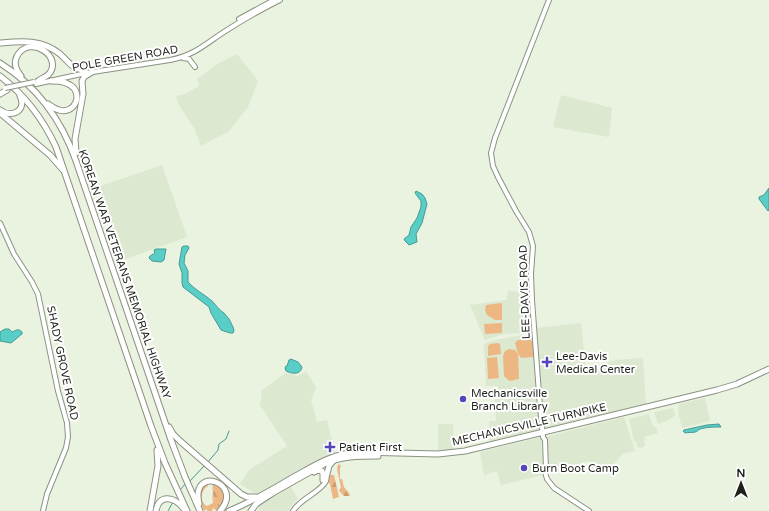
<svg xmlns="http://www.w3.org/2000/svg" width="769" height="511" font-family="'Varela Round',sans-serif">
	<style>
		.built { fill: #dce8cf }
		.grass { fill: url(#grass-tufts) }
		.forest { fill: url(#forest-firs) }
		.pitch { fill: #edb783 }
		.water { fill: #59cec7; stroke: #479a93 }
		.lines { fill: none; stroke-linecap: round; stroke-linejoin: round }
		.stream { stroke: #479a93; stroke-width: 1 }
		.major-casing { stroke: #8a9282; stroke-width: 6 }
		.highway-casing { stroke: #8a9282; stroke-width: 7 }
		.major { stroke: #fff; stroke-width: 4 }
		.highway { stroke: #fff; stroke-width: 5 }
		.major-bridge-casing { stroke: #8a9282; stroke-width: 6; stroke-linecap: butt }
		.major-bridge { stroke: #fff; stroke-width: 4 }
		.poi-dot { fill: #5644bb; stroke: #fff; stroke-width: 1.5 }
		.labels { text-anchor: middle; stroke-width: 4; stroke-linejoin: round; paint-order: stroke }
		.street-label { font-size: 11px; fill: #1e211b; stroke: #fff }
		.poi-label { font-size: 11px; fill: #1e211b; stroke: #fff; text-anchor: start }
	</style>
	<defs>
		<pattern id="grass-tufts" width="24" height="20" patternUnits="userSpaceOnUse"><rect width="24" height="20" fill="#edb783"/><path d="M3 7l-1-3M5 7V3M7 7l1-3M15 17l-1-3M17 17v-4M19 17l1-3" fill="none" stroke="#cb9d71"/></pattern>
		<pattern id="forest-firs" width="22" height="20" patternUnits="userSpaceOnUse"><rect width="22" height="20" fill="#edb783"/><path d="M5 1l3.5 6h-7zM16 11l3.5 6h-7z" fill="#cb9d71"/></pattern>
	</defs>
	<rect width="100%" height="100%" fill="#eaf2e0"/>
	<g class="built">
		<polygon points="237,54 258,81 248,107 228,132 201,146 195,130 179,105 176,96 185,94 199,86 197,79 217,64"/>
		<polygon points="561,95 612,108 609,137 553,127"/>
		<polygon points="162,165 187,237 123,260 98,187"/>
		<polygon points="508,291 530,292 532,332 504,334 485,340 470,305 507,300"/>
		<polygon points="581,323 586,371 603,368 603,364 607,363 611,361 616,360 643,358 646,405 544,430 541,406 536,328"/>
		<polygon points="531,334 533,336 540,430 539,431 490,443 489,421 496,421 495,399 498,399 498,386 486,386 484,345 486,343 498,339"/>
		<polygon points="306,371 316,387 311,400 317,422 327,420 336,457 261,497 240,484 249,470 287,446 260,405 262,390 286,373 298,376"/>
		<polygon points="705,398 710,421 682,428 678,412 679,404"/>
		<polygon points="673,408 675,416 666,421 658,424 654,413 655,412"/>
		<polygon points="649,414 652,424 655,427 656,427 658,433 644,437 645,446 644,447 638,448 636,441 634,441 629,419"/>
		<polygon points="624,417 635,451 622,454 613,465 592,470 589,461 546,472 545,437"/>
		<polygon points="438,424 453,424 454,451 438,452"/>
		<polygon points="541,437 544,475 501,485 497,471 484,475 480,452"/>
		<polygon points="290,486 298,499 291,506 289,511 258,511 260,505 263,503"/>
	</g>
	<path class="grass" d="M208,484V486C201,490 199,502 207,506L213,503L212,494L215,500L221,505L219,509L216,511V510L213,508L212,511H208L206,509L204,511C200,501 198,497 203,486Z"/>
	<g class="forest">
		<polygon points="339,464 341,466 340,468 340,479 342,479 344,487 349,493 350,496 344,496 340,492 339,490 341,488 337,469 338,465"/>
		<polygon points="330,475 334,475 339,497 333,499 330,484 328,482"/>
		<path d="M213,482L223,489L224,500L221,505C212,500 212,492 213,482Z"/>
	</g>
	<g class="pitch">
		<polygon points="501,303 502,304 502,320 495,320 487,315 485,310 486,305"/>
		<polygon points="502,323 502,333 485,334 484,324"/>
		<polygon points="530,339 533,342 535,355 533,357 521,358 518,354 515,343 518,340"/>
		<polygon points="498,343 500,344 501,354 488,356 488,346 490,344"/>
		<path d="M509,349L515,350L518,354L519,379C515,379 513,382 508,380L504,376L503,356L505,351Z"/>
		<polygon points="497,357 499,378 488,379 487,358"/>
	</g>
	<g class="water">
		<polygon points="769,188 769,210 768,211 759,199 759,197 764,195"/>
		<polygon points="416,191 422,194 425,198 427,204 422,223 416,234 417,242 409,245 405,241 404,239 409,235 411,227 417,218 421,207 421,201 415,193"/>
		<path d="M184,246H188L189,248L185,255L184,263L188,271V282C195,290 204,294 212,301C216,305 219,310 224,313L229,319L233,327L234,331L233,333H230L221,330L211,313L209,307L183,287L182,283V273L179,264L182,247Z"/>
		<polygon points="156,249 166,249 164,260 161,262 152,261 149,258 150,256 155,253 154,250"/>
		<path d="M5,329H9L12,332C17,330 18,328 22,332V334L11,343L0,341V332Z"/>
		<path d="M291,359L298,362L302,367C301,375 292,374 286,371L285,368L286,366H287L289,360Z"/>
		<path d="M719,424L721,427H720C713,427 707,427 700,429C698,430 697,432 695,432C692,433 689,432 685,433L683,431L684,430L707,425Z"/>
	</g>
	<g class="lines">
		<g class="stream">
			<polyline points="208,462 218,450 219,444 226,439 229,431"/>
			<polyline points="190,481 204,466"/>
			<polyline points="180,490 185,484"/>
			<polyline points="168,511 173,502"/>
		</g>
		<g class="major-casing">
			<g id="major">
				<polyline points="239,19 274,0"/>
				<polyline points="183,58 189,59 195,67"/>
				<path d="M36,84L86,73L170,60C196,55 206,43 227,30C244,19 262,9 280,0"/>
				<polyline points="0,223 14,254 32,282 38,294 58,391 67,423 68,437 66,448 47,494 43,511"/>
				<polyline points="544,469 547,479 554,488 589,511"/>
				<polyline points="545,470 546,469 545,440 543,437 540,407 532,300 531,274 533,246 529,232 516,211 498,177 493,166 491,153 495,138 549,0"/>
				<path d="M293,511C301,498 321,492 326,481C327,478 327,475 327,472"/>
			</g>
		</g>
		<g class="highway-casing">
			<g id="highway">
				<path d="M0,43C22,41 42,39 60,54C70,63 71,68 85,71"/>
				<path d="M0,63C37,86 62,121 76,161L171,440L185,477L200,511"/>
				<path d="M0,76C25,95 43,119 56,147L151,426L165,463L187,511"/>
				<path d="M21,76C16,70 13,64 17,56C30,33 65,58 48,75C45,77 41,79 38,81"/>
				<polyline points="0,94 7,90"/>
				<path d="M48,104C51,106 55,109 59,110C75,115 84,93 70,85C64,81 58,81 51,81"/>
				<path d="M0,110C12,119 27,110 20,96"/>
				<polyline points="0,113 50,155 57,163 63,170"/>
				<polyline points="76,153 75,139 83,94 82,81 84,77 92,72"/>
				<polyline points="169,427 173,434 180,441 241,494 247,497 256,497"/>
				<polyline points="314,472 318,470 322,471 323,474 323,480"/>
				<polyline points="327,474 329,466 333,461"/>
				<path d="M269,495L324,464C341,456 359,456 378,456"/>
				<path d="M199,504C190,464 245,483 220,511"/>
				<polyline points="150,511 158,466 157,450"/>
				<path d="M156,511C159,493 175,497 184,509"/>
				<path d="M229,511C251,502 272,490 292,478C314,466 333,453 359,452L438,454L465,451L717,390L737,384L769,369"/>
				<polyline points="251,511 256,504 271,494"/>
			</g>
		</g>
		<use href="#major" class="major"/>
		<use href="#highway" class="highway"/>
		<g class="major-bridge-casing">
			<polyline id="major-bridge" points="5,88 34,82"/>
		</g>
		<use href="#major-bridge" class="major-bridge"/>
	</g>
	<g class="poi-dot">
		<path d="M545 356h4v4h4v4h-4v4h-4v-4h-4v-4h4z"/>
		<circle cx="463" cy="399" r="4"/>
		<path d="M328 441h4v4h4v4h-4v4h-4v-4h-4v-4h4z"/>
		<circle cx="524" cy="468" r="4"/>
	</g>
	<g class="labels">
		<g class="street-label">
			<text transform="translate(125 58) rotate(-10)" y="4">POLE GREEN ROAD</text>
			<text transform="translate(125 274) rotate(71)" y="4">KOREAN WAR VETERANS MEMORIAL HIGHWAY</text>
			<text transform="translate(524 292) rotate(-92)" y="4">LEE-DAVIS ROAD</text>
			<text transform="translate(63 363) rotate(78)" y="4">SHADY GROVE ROAD</text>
			<text transform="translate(529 424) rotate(-13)" y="4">MECHANICSVILLE TURNPIKE</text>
		</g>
		<g class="poi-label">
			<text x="556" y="360">Lee-Davis<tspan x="556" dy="13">Medical Center</tspan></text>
			<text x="471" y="397">Mechanicsville<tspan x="471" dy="13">Branch Library</tspan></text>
			<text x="339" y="451">Patient First</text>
			<text x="532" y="472">Burn Boot Camp</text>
		</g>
	</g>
	<g transform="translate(741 483)" stroke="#ffffff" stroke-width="3" paint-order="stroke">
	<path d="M0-3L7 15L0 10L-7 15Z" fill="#1e211b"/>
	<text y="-6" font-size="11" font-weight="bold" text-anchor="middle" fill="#1e211b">N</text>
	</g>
</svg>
